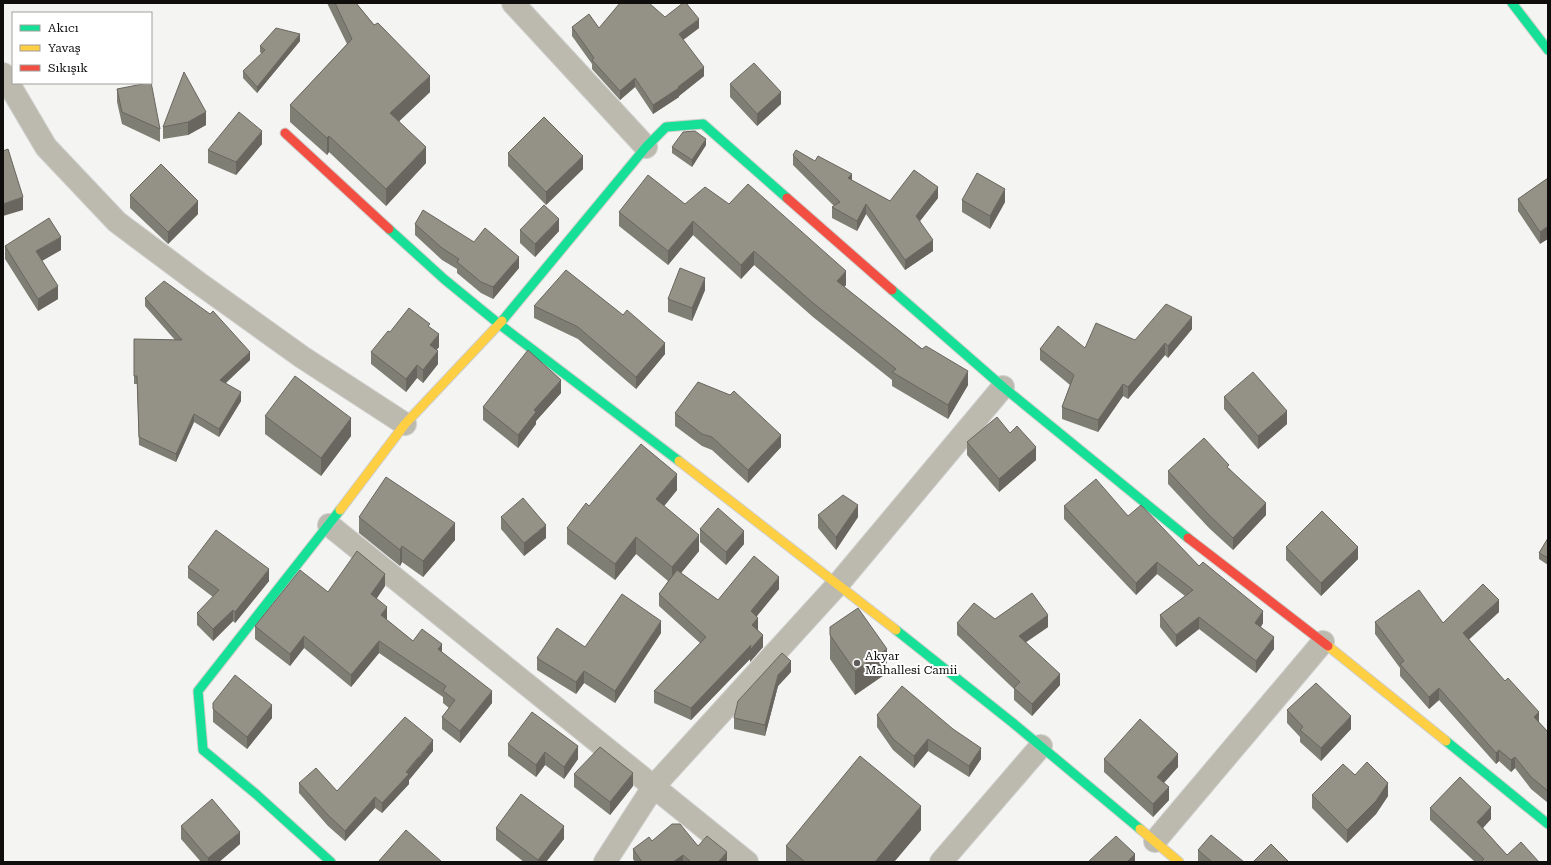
<svg xmlns="http://www.w3.org/2000/svg" width="1551" height="865" font-family="'Roboto Serif',serif">
	<style>
		.lines { fill: none; stroke-linecap: round; stroke-linejoin: round }
		.street-casing { stroke: #cfcfcd; stroke-width: 24 }
		.fast-casing { stroke: #cfcfcd; stroke-width: 11 }
		.slow-casing { stroke: #cfcfcd; stroke-width: 11 }
		.jam-casing { stroke: #cfcfcd; stroke-width: 11 }
		.street { stroke: #bcbaae; stroke-width: 22 }
		.fast { stroke: #16e098; stroke-width: 9 }
		.slow { stroke: #ffcf43; stroke-width: 9 }
		.jam { stroke: #f24e42; stroke-width: 9 }
		.wall { fill: #7f7e74 }
		.shaded-wall { fill: #68665e }
		.building { fill: #949287; stroke: #68665e }
		.poi-dot { fill: #5f5e5d; stroke: #fff; stroke-width: 1.5 }
		.labels { text-anchor: middle; stroke-width: 4; stroke-linejoin: round; paint-order: stroke }
		.poi-label { font-size: 12px; fill: #0f0e0d; stroke: #fff; text-anchor: start }
	</style>
	<rect width="100%" height="100%" fill="#f4f4f2"/>
	<g class="lines">
		<g class="street-casing">
			<g id="street">
				<polyline points="513,3 646,147"/>
				<polyline points="3,74 46,147 117,222 200,284 302,357 405,424"/>
				<polyline points="329,525 747,862"/>
				<polyline points="1155,841 1323,642"/>
				<polyline points="605,862 654,786 839,583 1003,387"/>
				<polyline points="941,862 1041,746"/>
			</g>
		</g>
		<g class="fast-casing">
			<g id="fast">
				<polyline points="1512,3 1548,50"/>
				<polyline points="389,229 444,279 499,324 679,461"/>
				<polyline points="892,290 1003,387 1188,538"/>
				<polyline points="502,321 646,147 666,127 703,124 787,198"/>
				<polyline points="896,630 1013,723 1140,829"/>
				<polyline points="1446,741 1548,824"/>
				<polyline points="331,862 256,794 203,750 198,691 340,510"/>
			</g>
		</g>
		<g class="slow-casing">
			<g id="slow">
				<polyline points="679,461 896,630"/>
				<polyline points="340,510 405,424 502,321"/>
				<polyline points="1328,646 1446,741"/>
				<polyline points="1140,829 1179,862"/>
			</g>
		</g>
		<g class="jam-casing">
			<g id="jam">
				<polyline points="285,133 389,229"/>
				<polyline points="787,198 892,290"/>
				<polyline points="1188,538 1328,646"/>
			</g>
		</g>
		<use href="#street" class="street"/>
		<use href="#fast" class="fast"/>
		<use href="#slow" class="slow"/>
		<use href="#jam" class="jam"/>
	</g>
	<g class="wall">
		<polygon points="327,3 356,3 430,92 399,121 426,163 386,206 329,152 327,155 290,122 290,105 347,44"/>
		<polygon points="665,17 699,28 683,40 704,76 679,96 679,97 653,114 635,87 620,100 592,69 592,64 572,36 572,27 599,28"/>
		<polygon points="300,41 257,93 243,78 243,71 262,54 260,52 260,46"/>
		<polygon points="730,84 781,104 757,126 730,97"/>
		<polygon points="117,89 160,129 160,142 122,124 117,102"/>
		<polygon points="206,112 206,125 188,135 163,139 163,127"/>
		<polygon points="262,144 236,175 208,163 208,150"/>
		<polygon points="706,145 692,167 672,153 672,147"/>
		<polygon points="508,153 583,169 546,205 508,166"/>
		<polygon points="793,155 852,181 890,201 938,198 920,221 933,251 905,270 866,214 857,231 832,218 832,207 834,206 793,165"/>
		<polygon points="1548,178 1540,244 1518,211 1518,199"/>
		<polygon points="130,195 198,214 168,244 130,208"/>
		<polygon points="962,200 1005,202 990,229 962,212"/>
		<polygon points="685,204 846,285 844,287 968,385 948,419 892,386 892,380 813,317 754,265 741,279 693,235 668,265 619,226 619,212"/>
		<polygon points="415,224 519,268 493,299 481,293 457,273 457,269 442,260 415,235"/>
		<polygon points="520,230 559,231 535,257 520,243"/>
		<polygon points="5,246 61,250 42,261 58,299 38,311 5,259"/>
		<polygon points="705,290 692,321 668,312 668,299"/>
		<polygon points="145,298 250,360 226,383 241,401 219,437 194,422 176,462 139,445 137,384 134,384 134,339 175,340 145,306"/>
		<polygon points="534,306 665,354 636,389 578,339 534,318"/>
		<polygon points="430,327 439,347 436,350 438,364 423,383 417,378 406,392 371,364 371,352 390,332"/>
		<polygon points="1192,329 1168,358 1165,355 1128,399 1123,396 1098,432 1062,419 1062,407 1070,385 1040,360 1040,349 1085,348 1135,340"/>
		<polygon points="561,393 536,421 536,424 518,448 483,420 483,407"/>
		<polygon points="1224,397 1287,424 1258,449 1224,409"/>
		<polygon points="675,413 781,447 748,483 712,450 702,446 675,426"/>
		<polygon points="265,416 351,436 321,476 265,434"/>
		<polygon points="1010,433 1036,460 999,492 967,455 967,442"/>
		<polygon points="1229,468 1266,515 1233,550 1209,528 1168,484 1168,471"/>
		<polygon points="677,490 664,506 699,551 681,573 718,600 779,589 757,616 758,630 763,647 750,662 750,659 691,720 654,703 654,691 700,643 659,606 659,594 668,581 636,554 615,580 567,544 567,528 589,506"/>
		<polygon points="1064,506 1128,516 1199,566 1263,623 1261,627 1274,649 1256,673 1199,629 1176,647 1160,627 1160,615 1185,596 1157,574 1136,595 1064,519"/>
		<polygon points="818,515 858,517 836,550 818,528"/>
		<polygon points="359,517 455,540 423,577 402,562 400,566 359,533"/>
		<polygon points="501,517 546,538 524,556 501,529"/>
		<polygon points="700,529 744,544 726,565 700,542"/>
		<polygon points="1548,538 1548,565 1539,559 1539,553"/>
		<polygon points="1286,547 1358,559 1321,596 1286,560"/>
		<polygon points="188,567 269,581 235,623 233,621 213,641 197,625 197,613 213,597 188,578"/>
		<polygon points="385,586 376,599 387,620 413,641 442,652 492,703 460,743 442,729 442,717 449,708 443,703 443,697 379,653 351,687 304,648 290,666 255,639 255,626 328,592"/>
		<polygon points="1499,612 1469,639 1539,722 1548,732 1548,803 1531,789 1515,768 1511,772 1499,761 1496,764 1439,700 1429,709 1400,676 1400,668 1375,634 1375,622 1443,623"/>
		<polygon points="995,619 1048,627 1026,642 1060,685 1032,716 1014,700 1014,689 957,635 957,623"/>
		<polygon points="830,627 887,673 855,695 830,659"/>
		<polygon points="661,633 615,703 584,683 576,694 537,670 537,658"/>
		<polygon points="791,672 778,686 765,736 734,729 734,718"/>
		<polygon points="213,703 272,718 247,749 213,722"/>
		<polygon points="1287,710 1351,729 1321,761 1300,742 1300,737 1287,723"/>
		<polygon points="877,715 953,729 981,759 969,777 928,751 914,768 893,750 877,727"/>
		<polygon points="508,744 578,759 564,779 545,765 536,777 508,756"/>
		<polygon points="433,751 409,780 409,784 382,813 375,808 345,841 328,826 299,793 299,783 337,791"/>
		<polygon points="1104,759 1178,767 1164,783 1169,800 1153,817 1104,772"/>
		<polygon points="574,774 633,786 610,815 574,787"/>
		<polygon points="1355,775 1388,796 1376,814 1347,843 1312,808 1312,795"/>
		<polygon points="1430,808 1491,819 1483,828 1507,855 1539,862 1475,862 1430,820"/>
		<polygon points="181,826 240,844 219,862 201,862 181,839"/>
		<polygon points="496,828 564,839 546,862 524,862 496,840"/>
		<polygon points="921,830 894,862 786,862 786,846"/>
		<polygon points="652,841 727,862 635,862 633,859 633,849"/>
		<polygon points="1198,850 1244,862 1198,862"/>
	</g>
	<g class="shaded-wall">
		<polygon points="699,19 699,28 679,43 679,34"/>
		<polygon points="300,34 300,41 257,93 257,87"/>
		<polygon points="704,67 704,76 679,96 679,97 653,114 653,105 678,87"/>
		<polygon points="430,76 430,92 390,130 390,113"/>
		<polygon points="635,78 635,87 620,100 620,91"/>
		<polygon points="781,92 781,104 757,126 757,114"/>
		<polygon points="206,112 206,125 188,135 188,122"/>
		<polygon points="262,131 262,144 236,175 236,162"/>
		<polygon points="329,136 329,152 327,155 327,138"/>
		<polygon points="706,139 706,145 692,167 692,160"/>
		<polygon points="426,147 426,163 386,206 386,189"/>
		<polygon points="583,156 583,169 546,205 546,192"/>
		<polygon points="852,174 852,185 848,178"/>
		<polygon points="938,187 938,198 916,226 916,216"/>
		<polygon points="1005,189 1005,202 990,229 990,216"/>
		<polygon points="23,197 23,210 3,216 3,204"/>
		<polygon points="198,201 198,214 168,244 168,232"/>
		<polygon points="866,204 866,214 857,231 857,221"/>
		<polygon points="559,219 559,231 535,257 535,244"/>
		<polygon points="693,221 693,235 668,265 668,251"/>
		<polygon points="1548,226 1548,239 1540,244 1540,232"/>
		<polygon points="61,237 61,250 36,264 36,251"/>
		<polygon points="933,240 933,251 905,270 905,260"/>
		<polygon points="754,251 754,265 741,279 741,265"/>
		<polygon points="519,257 519,268 493,299 493,287"/>
		<polygon points="846,271 846,285 837,295 837,281"/>
		<polygon points="705,278 705,290 692,321 692,308"/>
		<polygon points="58,286 58,299 38,311 38,299"/>
		<polygon points="1192,317 1192,329 1168,358 1168,346"/>
		<polygon points="439,334 439,347 430,358 430,345"/>
		<polygon points="665,343 665,354 636,389 636,377"/>
		<polygon points="1165,343 1165,355 1128,399 1128,387"/>
		<polygon points="438,351 438,364 423,383 423,370"/>
		<polygon points="250,352 250,360 220,388 220,380"/>
		<polygon points="417,365 417,378 406,392 406,379"/>
		<polygon points="968,371 968,385 948,419 948,405"/>
		<polygon points="561,380 561,393 536,421 536,424 518,448 518,435 534,410"/>
		<polygon points="1123,384 1123,396 1098,432 1098,420"/>
		<polygon points="241,392 241,401 219,437 219,429"/>
		<polygon points="1287,411 1287,424 1258,449 1258,436"/>
		<polygon points="194,414 194,422 176,462 176,454"/>
		<polygon points="351,418 351,436 321,476 321,458"/>
		<polygon points="781,435 781,447 748,483 748,470"/>
		<polygon points="1036,447 1036,460 999,492 999,479"/>
		<polygon points="677,474 677,490 656,516 656,499"/>
		<polygon points="1266,503 1266,515 1233,550 1233,538"/>
		<polygon points="858,505 858,517 836,550 836,537"/>
		<polygon points="455,523 455,540 423,577 423,561"/>
		<polygon points="546,525 546,538 524,556 524,543"/>
		<polygon points="744,531 744,544 726,565 726,552"/>
		<polygon points="699,535 699,551 672,584 672,567"/>
		<polygon points="636,537 636,554 615,580 615,564"/>
		<polygon points="402,546 402,562 400,566 400,550"/>
		<polygon points="1358,547 1358,559 1321,596 1321,583"/>
		<polygon points="1157,562 1157,574 1136,595 1136,583"/>
		<polygon points="269,569 269,581 235,623 235,612"/>
		<polygon points="385,574 385,586 371,607 371,594"/>
		<polygon points="779,577 779,589 751,623 751,611"/>
		<polygon points="1499,600 1499,612 1463,645 1463,633"/>
		<polygon points="387,607 387,620 381,615"/>
		<polygon points="233,610 233,621 213,641 213,629"/>
		<polygon points="1263,611 1263,623 1255,635 1255,623"/>
		<polygon points="1048,615 1048,627 1019,647 1019,636"/>
		<polygon points="1199,617 1199,629 1176,647 1176,635"/>
		<polygon points="758,618 758,630 752,637 752,625"/>
		<polygon points="661,621 661,633 615,703 615,691"/>
		<polygon points="763,635 763,647 750,662 750,659 691,720 691,708 751,645"/>
		<polygon points="304,636 304,648 290,666 290,654"/>
		<polygon points="1274,637 1274,649 1256,673 1256,661"/>
		<polygon points="379,641 379,653 351,687 351,675"/>
		<polygon points="442,644 442,656 438,649"/>
		<polygon points="887,649 887,673 855,695 855,671"/>
		<polygon points="791,661 791,672 778,686 765,736 765,725 778,675"/>
		<polygon points="584,671 584,683 576,694 576,682"/>
		<polygon points="1060,674 1060,685 1032,716 1032,704"/>
		<polygon points="1439,688 1439,700 1429,709 1429,697"/>
		<polygon points="492,691 492,703 460,743 460,731"/>
		<polygon points="272,705 272,718 247,749 247,737"/>
		<polygon points="1539,712 1539,724 1534,717"/>
		<polygon points="1351,716 1351,729 1321,761 1321,748"/>
		<polygon points="928,739 928,751 914,768 914,756"/>
		<polygon points="433,740 433,751 409,780 409,784 382,813 382,803"/>
		<polygon points="578,746 578,759 564,779 564,767"/>
		<polygon points="981,748 981,759 969,777 969,766"/>
		<polygon points="1499,750 1499,761 1496,764 1496,753"/>
		<polygon points="545,752 545,765 536,777 536,765"/>
		<polygon points="1178,754 1178,767 1157,790 1157,777"/>
		<polygon points="1515,757 1515,768 1511,772 1511,760"/>
		<polygon points="633,773 633,786 610,815 610,802"/>
		<polygon points="1388,783 1388,796 1376,814 1347,843 1347,830"/>
		<polygon points="1169,787 1169,800 1153,817 1153,804"/>
		<polygon points="375,797 375,808 345,841 345,831"/>
		<polygon points="921,806 921,830 894,862 875,862"/>
		<polygon points="1491,807 1491,819 1477,834 1477,822"/>
		<polygon points="564,826 564,839 546,862 538,862 538,860"/>
		<polygon points="240,832 240,844 219,862 208,862 208,858"/>
		<polygon points="727,852 727,862 719,862 719,861"/>
		<polygon points="1135,854 1135,862 1127,862"/>
		<polygon points="683,855 683,862 673,862"/>
	</g>
	<g class="building">
		<polygon points="335,3 356,3 374,25 378,23 430,76 390,113 426,147 386,189 329,136 327,138 290,105 352,39"/>
		<polygon points="620,3 649,3 665,17 683,3 686,3 699,19 679,34 704,67 678,87 679,88 653,105 635,78 620,91 592,60 594,58 572,27 589,14 599,28"/>
		<polygon points="276,28 300,34 257,87 243,71 265,50 260,46"/>
		<polygon points="754,63 781,92 757,114 730,84"/>
		<polygon points="184,72 206,112 188,122 163,127"/>
		<polygon points="151,82 160,129 122,112 117,89 148,83 151,83"/>
		<polygon points="239,112 262,131 236,162 208,150"/>
		<polygon points="544,117 583,156 546,192 508,153"/>
		<polygon points="695,131 706,139 692,160 672,147 683,132"/>
		<polygon points="8,149 23,197 3,204 3,151"/>
		<polygon points="796,150 815,161 818,156 852,174 848,178 890,201 914,170 938,187 916,216 933,240 905,260 866,204 857,221 832,207 840,202 793,155"/>
		<polygon points="161,164 198,201 168,232 130,195"/>
		<polygon points="977,173 1005,189 990,216 962,200"/>
		<polygon points="648,175 685,204 705,187 729,204 748,184 846,271 837,281 922,349 926,346 968,371 948,405 892,372 896,369 813,303 754,251 741,265 693,221 668,251 619,212"/>
		<polygon points="1548,178 1548,226 1540,232 1518,199"/>
		<polygon points="544,205 559,219 535,244 520,230"/>
		<polygon points="423,210 474,242 485,228 519,257 493,287 481,282 457,262 459,259 442,248 415,224"/>
		<polygon points="49,218 61,237 36,251 58,286 38,299 5,246"/>
		<polygon points="680,268 705,278 692,308 668,299"/>
		<polygon points="566,270 623,315 627,310 665,343 636,377 578,327 534,306"/>
		<polygon points="164,281 210,314 213,311 250,352 220,380 241,392 219,429 194,414 176,454 139,437 137,376 134,376 134,339 182,340 145,298"/>
		<polygon points="1166,304 1192,317 1168,346 1165,343 1128,387 1123,384 1098,420 1062,407 1074,375 1040,349 1058,326 1085,348 1096,323 1135,340"/>
		<polygon points="409,308 430,324 428,326 439,334 430,345 438,351 423,370 417,365 406,379 371,352 388,331 390,332"/>
		<polygon points="528,350 561,380 534,410 536,412 518,435 483,407"/>
		<polygon points="1253,372 1287,411 1258,436 1224,397"/>
		<polygon points="295,376 351,418 321,458 265,416"/>
		<polygon points="698,382 730,395 734,391 781,435 748,470 712,437 702,434 675,413"/>
		<polygon points="997,417 1010,433 1017,426 1036,447 999,479 967,442"/>
		<polygon points="1204,438 1229,465 1227,467 1266,503 1233,538 1209,515 1168,471"/>
		<polygon points="641,444 677,474 656,499 699,535 672,567 636,537 615,564 567,528 586,503 589,506"/>
		<polygon points="386,477 455,523 423,561 402,546 400,550 359,517"/>
		<polygon points="1096,479 1128,516 1141,505 1199,566 1203,562 1263,611 1255,623 1274,637 1256,661 1199,617 1176,635 1160,615 1193,590 1157,562 1136,583 1064,506"/>
		<polygon points="843,495 858,505 836,537 818,515"/>
		<polygon points="523,498 546,525 524,543 501,517"/>
		<polygon points="718,508 744,531 726,552 700,529"/>
		<polygon points="1322,511 1358,547 1321,583 1286,547"/>
		<polygon points="216,530 269,569 235,612 233,610 213,629 197,613 219,590 188,567"/>
		<polygon points="1548,538 1548,558 1539,553"/>
		<polygon points="357,551 385,574 371,594 387,607 381,615 413,641 422,629 442,644 438,649 492,691 460,731 442,717 455,700 443,691 446,686 379,641 351,675 304,636 290,654 255,626 300,570 328,592"/>
		<polygon points="754,556 779,577 751,611 758,618 752,625 763,635 750,650 751,645 691,708 654,691 706,637 659,594 677,570 718,600"/>
		<polygon points="1483,584 1499,600 1463,633 1505,681 1508,678 1539,712 1534,717 1548,732 1548,791 1531,777 1515,757 1511,760 1499,750 1496,753 1439,688 1429,697 1400,664 1404,661 1375,622 1419,590 1443,623"/>
		<polygon points="1032,593 1048,615 1019,636 1060,674 1032,704 1014,688 1020,682 957,623 974,603 995,619"/>
		<polygon points="622,594 661,621 615,691 584,671 576,682 537,658 557,628 585,647"/>
		<polygon points="858,608 887,649 855,671 830,635 830,627"/>
		<polygon points="782,653 791,661 778,675 765,725 734,718 738,701"/>
		<polygon points="235,675 272,705 247,737 213,709 213,703"/>
		<polygon points="1316,683 1351,716 1321,748 1300,730 1303,727 1287,710"/>
		<polygon points="902,686 953,729 981,748 969,766 928,739 914,756 893,739 877,715"/>
		<polygon points="532,712 578,746 564,767 545,752 536,765 508,744"/>
		<polygon points="405,717 433,740 406,772 409,774 382,803 375,797 345,831 328,815 299,783 316,768 337,791"/>
		<polygon points="1140,719 1178,754 1157,777 1169,787 1153,804 1104,759"/>
		<polygon points="600,747 633,773 610,802 574,774"/>
		<polygon points="860,756 921,806 875,862 805,862 786,846"/>
		<polygon points="1367,762 1388,783 1376,801 1347,830 1312,795 1343,764 1355,775"/>
		<polygon points="1460,777 1491,807 1477,822 1507,855 1521,842 1539,862 1481,862 1484,859 1430,808"/>
		<polygon points="521,794 564,826 538,860 496,828"/>
		<polygon points="212,799 240,832 208,858 181,826"/>
		<polygon points="672,824 680,824 698,846 707,836 727,852 719,861 720,862 691,862 683,855 673,862 642,862 633,849 649,837 652,841"/>
		<polygon points="406,830 442,862 378,862"/>
		<polygon points="1211,835 1244,862 1217,862 1217,861 1216,862 1212,862 1198,850"/>
		<polygon points="1116,836 1135,854 1127,862 1088,862"/>
		<polygon points="1271,844 1289,862 1253,862"/>
	</g>
	<circle class="poi-dot" cx="857" cy="663" r="4"/>
	<g class="labels">
		<g class="poi-label">
			<text x="865" y="660">Akyar<tspan x="865" dy="14">Mahallesi Camii</tspan></text>
		</g>
	</g>
	<rect width="1551" height="865" fill="none" stroke="#0f0e0d" stroke-width="8"/>
	<rect x="12" y="12" width="140" height="72" fill="#ffffff" stroke="#9f9f9e"/>
	<rect x="20" y="25" width="20" height="6" fill="#16e098" stroke="#9f9f9e"/>
	<text x="48" y="32" font-size="12" fill="#0f0e0d">Akıcı</text>
	<rect x="20" y="45" width="20" height="6" fill="#ffcf43" stroke="#9f9f9e"/>
	<text x="48" y="52" font-size="12" fill="#0f0e0d">Yavaş</text>
	<rect x="20" y="65" width="20" height="6" fill="#f24e42" stroke="#9f9f9e"/>
	<text x="48" y="72" font-size="12" fill="#0f0e0d">Sıkışık</text>
</svg>
